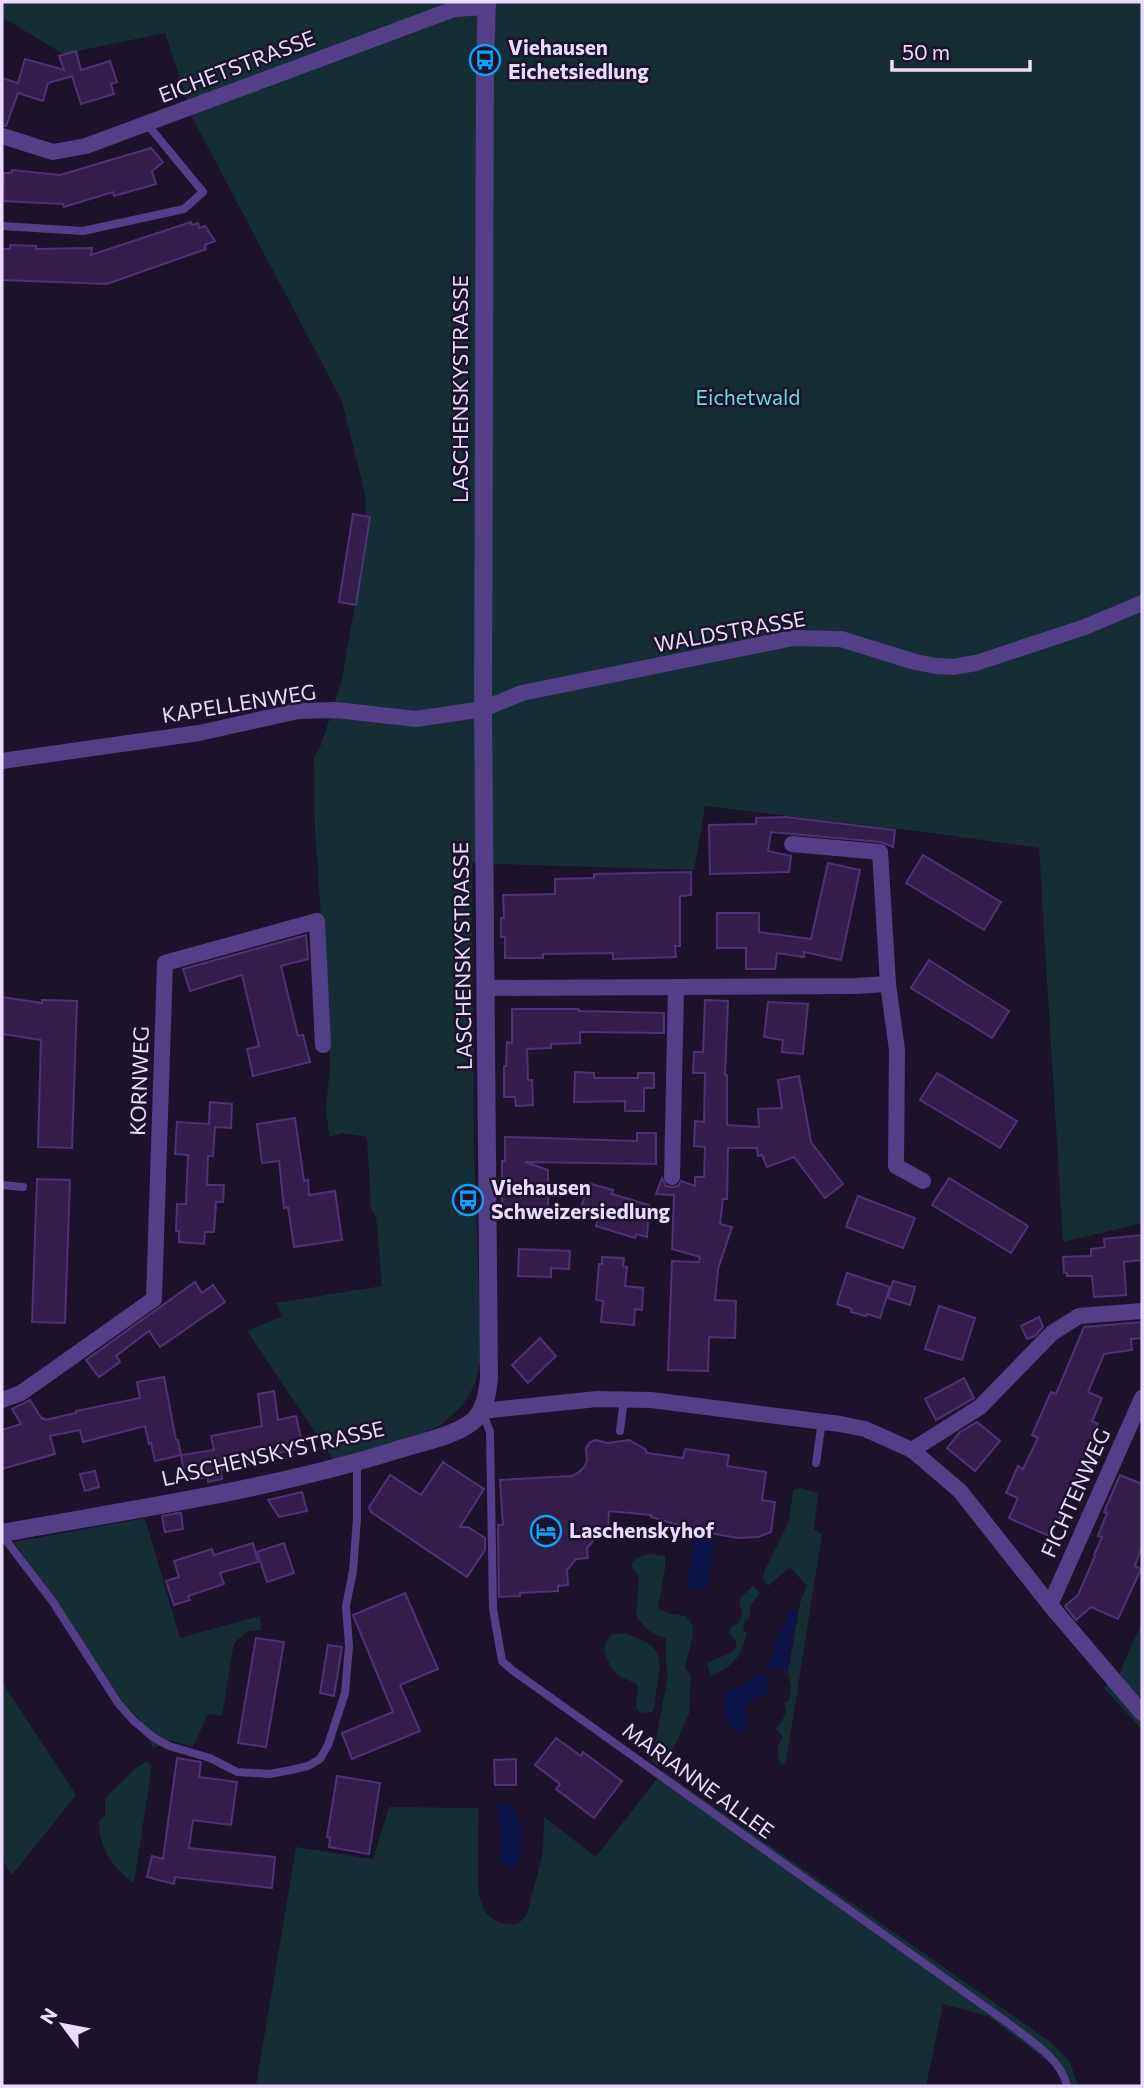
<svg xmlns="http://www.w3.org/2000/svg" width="1144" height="2088" font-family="Commissioner,sans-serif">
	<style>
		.green { fill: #152d34 }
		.water { fill: #0c1349 }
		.building { fill: #331e4b; stroke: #503176; stroke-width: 2 }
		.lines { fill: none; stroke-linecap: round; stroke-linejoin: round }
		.service { stroke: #543e88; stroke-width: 8 }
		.minor { stroke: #543e88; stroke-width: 16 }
		.tertiary { stroke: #543e88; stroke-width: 18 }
		.labels { text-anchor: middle; stroke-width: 5; stroke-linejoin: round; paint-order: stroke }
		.poi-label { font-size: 21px; font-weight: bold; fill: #e9dcfe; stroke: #1c122b; text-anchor: start }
		.street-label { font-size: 21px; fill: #e9dcfe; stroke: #1c122b }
		.park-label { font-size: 21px; fill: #68dede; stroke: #1c122b }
	</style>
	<rect width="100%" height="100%" fill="#1c122b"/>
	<g class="green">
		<polygon points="2,2 1142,2 1142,1223 1063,1242 1039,848 925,832 705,806 694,870 472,863 474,1143 481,1357 475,1384 463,1405 441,1425 423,1433 334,1460 247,1331 282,1316 276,1303 382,1286 376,1217 371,1209 367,1137 342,1133 329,1137 326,1106 330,1068 328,1021 315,828 314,757 321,745 342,680 366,540 365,493 342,401 194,121 165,33 63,54 2,17"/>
		<path d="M801,1488L818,1493L814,1530L822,1534L786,1763L780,1764L777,1747L783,1737L776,1729C782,1721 788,1714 784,1704L789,1700L791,1687L788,1672L800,1603L807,1586L790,1567L768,1586L763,1579L765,1570L789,1521L793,1490Z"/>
		<polygon points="145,1518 180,1638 260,1616 261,1630 248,1631 234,1643 222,1716 208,1714 193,1747 169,1740 153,1749 150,1741 140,1731 141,1721 121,1700 65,1614 14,1542"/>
		<path d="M649,1554L665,1556V1569L658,1608L667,1613L686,1616L693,1626V1636L685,1667L691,1677L689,1714L673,1749L657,1765L652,1761L668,1675L666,1662V1638C651,1635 645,1628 636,1616L639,1575C624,1564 635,1557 649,1554Z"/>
		<path d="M753,1586L760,1593L751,1605L749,1619L745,1620L743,1630L747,1632C741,1657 735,1665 711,1676L707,1663L730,1653L736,1648V1641L729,1634L731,1627L740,1622L742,1611L739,1607L741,1597Z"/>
		<polygon points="1142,1622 1142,1730 1104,1688 1119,1674"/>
		<path d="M623,1633C675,1648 657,1665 655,1707L652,1712L640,1713L636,1708L638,1686C632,1681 628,1680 621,1677C611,1672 608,1660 604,1651L606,1642L612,1634Z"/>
		<polygon points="2,1682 76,1795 12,1875 2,1860"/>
		<path d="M147,1761L152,1766L134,1883C112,1868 100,1849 99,1822L105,1815V1798L136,1768Z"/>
		<path d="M663,1771L1049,2041L1070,2062L1078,2086H1065L1055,2067L988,2016L943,2004L926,2086H256L296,1847L373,1859L389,1807L479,1808C478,1825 479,1842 478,1859C478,1890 475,1927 518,1924L527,1915L543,1852L544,1817L596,1857Z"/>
	</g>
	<g class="water">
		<polygon points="696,1530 715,1535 706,1590 687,1587"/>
		<path d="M791,1609L797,1612L787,1670L766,1666C776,1653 775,1634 786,1623L787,1614Z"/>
		<path d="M762,1672L769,1679L766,1695C738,1702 750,1710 744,1732C728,1731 727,1723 725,1709C724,1702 723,1699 726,1692L742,1686Z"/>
		<path d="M512,1804C524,1828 525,1842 515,1868L503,1864L499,1860L502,1842L497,1805Z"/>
	</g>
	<g class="building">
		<polygon points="76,51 81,70 110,61 117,82 111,84 114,94 81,104 72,76 48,83 43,101 18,93 6,126 2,126 2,78 18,83 25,59 64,70 59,56"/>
		<polygon points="151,148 163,162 152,171 156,184 114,196 113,192 64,207 63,204 3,201 4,173 11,173 12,170 60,175"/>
		<polygon points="191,222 192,225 198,223 199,228 205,226 215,241 205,245 206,249 107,284 2,280 2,249 10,249 10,245 36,246 36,249 92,248 91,255"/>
		<polygon points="353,514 370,517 356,605 339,602"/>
		<polygon points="786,817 895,830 893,847 881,842 771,832 768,851 791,856 789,872 710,874 709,825 756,824 756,818"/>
		<polygon points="923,855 1001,902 984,930 906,883"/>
		<polygon points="828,863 860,870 841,960 804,952 804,957 777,953 775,969 746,969 746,948 717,948 717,913 759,913 759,932 811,939"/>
		<polygon points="691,872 691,895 680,896 680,946 675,946 676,957 613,959 613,953 543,954 543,958 505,958 505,937 501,937 501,918 504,918 503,895 555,894 555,879 594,878 594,874"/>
		<polygon points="306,935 308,959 281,966 298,1036 303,1035 310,1062 253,1076 247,1049 259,1046 242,975 190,991 183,969"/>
		<polygon points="929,960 1009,1011 992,1038 911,988"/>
		<polygon points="2,997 42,1003 42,1000 77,1001 72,1148 38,1147 41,1040 2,1034"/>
		<polygon points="705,1000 728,1001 725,1075 727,1075 727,1125 759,1127 758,1109 782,1108 778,1080 799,1076 811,1142 843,1184 825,1198 794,1157 767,1167 762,1155 758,1156 757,1148 728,1148 727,1199 723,1199 720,1224 732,1227 718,1269 715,1300 736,1301 735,1338 709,1337 708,1371 668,1370 672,1261 699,1262 700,1257 672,1249 674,1195 656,1194 662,1178 666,1186 672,1187 678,1186 681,1181 695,1186 695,1177 704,1177 705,1147 694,1146 695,1121 704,1122 705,1073 693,1073 694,1052 703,1052"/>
		<polygon points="768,1002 808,1004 803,1054 782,1052 783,1040 764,1037"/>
		<polygon points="512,1009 579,1009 579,1011 664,1013 664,1033 580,1032 580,1043 551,1044 551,1048 527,1049 528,1080 532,1080 533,1105 516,1106 515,1097 504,1097 504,1066 506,1066 507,1042 512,1043"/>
		<polygon points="575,1072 594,1073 594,1078 638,1078 638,1073 654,1073 654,1088 644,1088 644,1111 625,1111 625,1101 574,1102"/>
		<polygon points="937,1073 1017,1121 1000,1148 920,1100"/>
		<polygon points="210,1102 232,1104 231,1128 215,1127 213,1156 208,1156 207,1185 224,1185 223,1202 216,1202 214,1232 205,1232 204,1244 179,1242 179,1231 176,1231 177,1204 186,1204 188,1155 175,1154 177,1122 209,1124"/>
		<polygon points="295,1118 304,1181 308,1180 309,1195 335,1191 342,1240 294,1247 288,1207 284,1208 279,1161 262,1163 257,1124"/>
		<polygon points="637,1133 656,1133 656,1164 525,1162 548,1170 548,1211 502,1210 502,1161 505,1161 505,1137 637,1141"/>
		<polygon points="949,1178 1028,1226 1011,1253 932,1205"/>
		<polygon points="37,1179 70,1180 65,1323 32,1322"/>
		<polygon points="588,1183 613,1190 612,1194 649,1205 647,1237 636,1234 635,1238 596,1226 600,1211 582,1205"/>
		<polygon points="858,1196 915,1218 903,1248 846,1227"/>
		<polygon points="1142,1235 1142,1260 1124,1262 1126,1295 1094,1297 1092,1276 1067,1276 1067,1273 1064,1273 1063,1257 1091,1256 1091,1249 1105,1247 1104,1239"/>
		<polygon points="519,1249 570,1251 569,1269 551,1268 551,1277 518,1276"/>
		<polygon points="602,1257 624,1258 623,1266 627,1267 625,1286 643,1288 642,1310 635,1309 634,1325 601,1322 603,1301 596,1300 599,1264 602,1264"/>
		<polygon points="847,1273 890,1287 880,1318 867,1314 866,1316 851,1312 852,1309 837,1304"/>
		<polygon points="893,1281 915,1287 910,1305 888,1298"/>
		<polygon points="195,1282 202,1293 213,1285 225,1302 160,1347 149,1331 116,1356 120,1362 99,1377 86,1360"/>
		<polygon points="939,1306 975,1318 962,1360 925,1349"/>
		<polygon points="1039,1317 1043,1327 1035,1336 1027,1339 1021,1326"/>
		<polygon points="1142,1322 1142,1338 1131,1339 1132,1350 1104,1354 1088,1392 1102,1398 1092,1421 1098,1424 1087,1449 1098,1453 1092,1470 1082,1466 1051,1537 1009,1518 1018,1498 1006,1493 1018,1466 1023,1469 1038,1438 1032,1435 1051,1392 1056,1394 1084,1327"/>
		<polygon points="540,1338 556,1356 528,1383 512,1365"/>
		<polygon points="164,1377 176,1440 178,1440 181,1455 155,1461 151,1443 149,1444 145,1426 83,1442 80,1430 50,1436 55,1454 2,1469 2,1430 21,1424 12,1409 30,1400 42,1419 44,1418 45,1420 76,1413 76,1411 140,1398 137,1382"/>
		<polygon points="964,1378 974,1398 936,1420 925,1399"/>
		<polygon points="274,1391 278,1420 296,1416 303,1447 268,1456 269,1460 221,1470 222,1479 208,1482 208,1477 185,1481 181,1455 214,1450 211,1436 262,1426 258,1394"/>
		<polygon points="977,1422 1000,1441 975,1471 947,1448 960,1432"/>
		<polygon points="596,1440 607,1443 629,1440 645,1449 647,1453 683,1458 685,1449 729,1455 727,1466 766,1472 762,1500 775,1502 771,1532 758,1537 738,1538 699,1531 651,1517 651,1515 609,1511 608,1527 601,1536 597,1536 587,1548 588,1558 576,1559 567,1570 568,1585 558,1586 558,1591 520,1593 520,1596 499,1597 498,1525 503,1525 500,1480 572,1476 578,1473 585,1466 587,1461 586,1448 590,1442"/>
		<polygon points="443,1462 484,1489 460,1527 468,1527 485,1538 485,1550 467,1577 371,1512 369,1507 390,1475 421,1495"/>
		<polygon points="95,1471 99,1487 85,1491 80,1474"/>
		<polygon points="1120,1475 1142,1484 1142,1545 1135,1566 1141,1569 1118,1619 1091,1607 1076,1620 1065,1606 1078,1595 1095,1556 1094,1555 1102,1537 1098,1536 1107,1513 1104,1512"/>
		<polygon points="302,1492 307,1511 279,1517 268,1500"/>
		<polygon points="178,1513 181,1513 183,1529 165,1532 162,1516"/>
		<polygon points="253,1543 258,1562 220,1573 224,1584 188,1596 190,1600 174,1605 166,1581 179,1577 174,1561 212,1549 214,1555"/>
		<polygon points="284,1543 294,1573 267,1582 257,1552"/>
		<polygon points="405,1593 438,1669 400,1685 420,1731 352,1759 342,1733 393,1712 353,1615"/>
		<polygon points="256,1638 284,1642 266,1747 238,1743"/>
		<polygon points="328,1645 342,1647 334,1696 320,1693"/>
		<polygon points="556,1738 581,1756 583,1752 622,1781 594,1818 556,1789 560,1784 535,1765"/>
		<polygon points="177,1758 201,1762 199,1777 237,1782 231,1825 193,1820 189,1848 275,1857 272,1888 175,1877 174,1884 147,1877 152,1856 163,1859"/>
		<polygon points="516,1759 516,1785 495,1785 494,1760"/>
		<polygon points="337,1776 380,1783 369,1854 329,1847 330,1838 327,1837"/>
	</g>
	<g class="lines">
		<g class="service">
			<polyline points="2,226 83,231 184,209 203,192 147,124"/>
			<polyline points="2,1185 23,1187"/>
			<path d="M482,1411L490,1432L493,1609L502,1661L512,1670L1008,2023C1029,2040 1061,2058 1067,2086"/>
			<polyline points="620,1431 624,1399"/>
			<polyline points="816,1463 822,1421"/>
			<polyline points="2,1535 53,1602 118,1703 134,1721 153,1737 169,1746 210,1758 237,1772 270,1774 291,1770 308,1766 320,1759 328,1745 345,1693 349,1646 346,1606 353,1571 357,1518 357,1461"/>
		</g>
		<g class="minor">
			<polyline points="2,136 53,152 86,146 454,9 487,7"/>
			<polyline points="2,761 199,733 298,711 336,710 416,719 483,709 522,693 793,638 841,639 915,662 936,666 953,667 976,663 1085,627 1142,603"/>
			<polyline points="792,844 880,852 888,984 897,1050 896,1166 923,1181"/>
			<polyline points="486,988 856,986 888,984"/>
			<polyline points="672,1177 676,987"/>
			<polyline points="2,1400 21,1393 154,1299 165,963 317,921 323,1045"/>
			<polyline points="482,1411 597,1399 651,1400 840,1424 865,1429 912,1450 960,1491 1050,1605 1142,1713"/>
			<polyline points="912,1450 980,1407 1052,1333 1079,1316 1142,1311"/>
			<polyline points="1050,1605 1142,1398"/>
		</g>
		<path class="tertiary" d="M2,1533C134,1509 269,1490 397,1450C421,1442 452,1437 472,1422C485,1411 487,1395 489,1379L483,709L485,60L487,2"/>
	</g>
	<defs>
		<g id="bus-ring" transform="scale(1.575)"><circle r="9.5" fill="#1c122b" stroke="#0da5fa" stroke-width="1.5"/><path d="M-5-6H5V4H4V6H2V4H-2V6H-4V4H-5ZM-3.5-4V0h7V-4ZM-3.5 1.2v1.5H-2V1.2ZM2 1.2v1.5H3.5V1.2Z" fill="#0da5fa"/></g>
		<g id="hotel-ring" transform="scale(1.575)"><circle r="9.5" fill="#1c122b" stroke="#0da5fa" stroke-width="1.5"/><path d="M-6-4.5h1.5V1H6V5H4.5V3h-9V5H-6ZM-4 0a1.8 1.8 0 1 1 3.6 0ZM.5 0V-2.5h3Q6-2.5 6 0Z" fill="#0da5fa"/></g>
	</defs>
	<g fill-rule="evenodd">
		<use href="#bus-ring" x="485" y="60"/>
		<use href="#bus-ring" x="468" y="1200"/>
		<use href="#hotel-ring" x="546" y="1531"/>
	</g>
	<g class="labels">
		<g class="poi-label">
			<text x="508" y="55">Viehausen<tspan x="508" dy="24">Eichetsiedlung</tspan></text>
			<text x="491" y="1195">Viehausen<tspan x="491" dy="24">Schweizersiedlung</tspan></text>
			<text x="569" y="1538">Laschenskyhof</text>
		</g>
		<g class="street-label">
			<text transform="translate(237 67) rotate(-21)" y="7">EICHETSTRASSE</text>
			<text transform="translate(461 389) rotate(-90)" y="7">LASCHENSKYSTRASSE</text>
			<text transform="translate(730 632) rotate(-10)" y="7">WALDSTRASSE</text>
			<text transform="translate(239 704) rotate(-9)" y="7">KAPELLENWEG</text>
			<text transform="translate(463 956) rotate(-91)" y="7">LASCHENSKYSTRASSE</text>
			<text transform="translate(140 1081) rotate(-88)" y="7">KORNWEG</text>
			<text transform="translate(273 1454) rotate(-13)" y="7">LASCHENSKYSTRASSE</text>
			<text transform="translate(1076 1493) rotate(-66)" y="7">FICHTENWEG</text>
			<text transform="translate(698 1781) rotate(36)" y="7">MARIANNE ALLEE</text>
		</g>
		<g class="park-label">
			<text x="748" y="405">Eichetwald</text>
		</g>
	</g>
	<rect width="1144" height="2088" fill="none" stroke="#e9dcfe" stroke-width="7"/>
	<g transform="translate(63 2025) rotate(302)" stroke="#1c122b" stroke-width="5" paint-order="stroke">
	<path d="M0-5L12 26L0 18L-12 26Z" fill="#e9dcfe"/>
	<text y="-10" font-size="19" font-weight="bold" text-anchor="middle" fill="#e9dcfe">N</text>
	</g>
	<path d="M892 60v10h138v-10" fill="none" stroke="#e9dcfe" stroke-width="3.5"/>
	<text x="902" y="60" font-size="21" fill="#e9dcfe" stroke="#1c122b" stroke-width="5" paint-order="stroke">50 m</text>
</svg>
